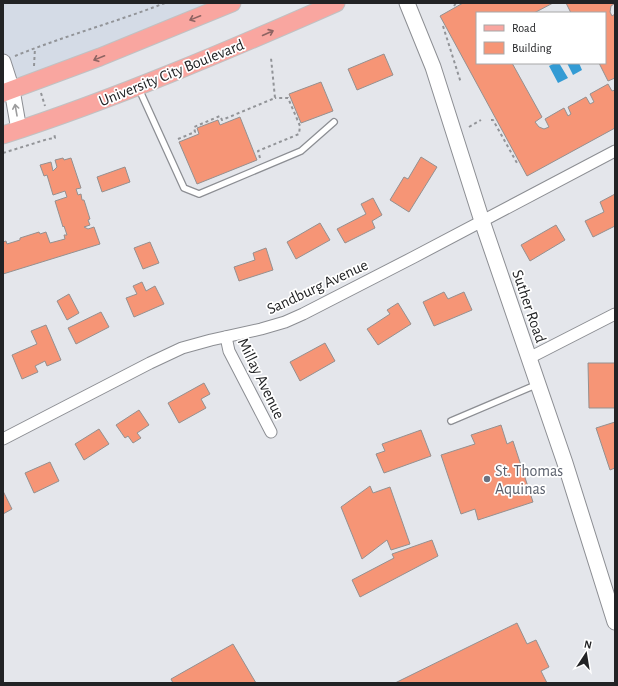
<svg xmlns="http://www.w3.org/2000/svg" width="618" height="686" font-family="'Alegreya Sans',sans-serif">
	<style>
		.built { fill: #d4dbe6 }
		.water { fill: #339bd4 }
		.building { fill: #f69576; stroke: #95908f }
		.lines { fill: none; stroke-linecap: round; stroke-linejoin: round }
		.lane-casing { stroke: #8c8e93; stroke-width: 8 }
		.street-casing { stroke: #8c8e93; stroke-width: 13 }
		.secondary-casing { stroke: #8c8e93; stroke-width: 17 }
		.primary-casing { stroke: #c1c1c2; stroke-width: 19 }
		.path { stroke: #929498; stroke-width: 2; stroke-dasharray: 3 3; stroke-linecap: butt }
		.lane { stroke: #fff; stroke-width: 5.5 }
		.street { stroke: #fff; stroke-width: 11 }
		.secondary { stroke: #fff; stroke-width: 15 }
		.primary { stroke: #f9a6a0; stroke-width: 17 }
		.oneway { stroke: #8e6462 }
		.oneway2 { stroke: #9c9c9d }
		.worship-dot { fill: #6b7280; stroke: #fff; stroke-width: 1.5 }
		.labels { text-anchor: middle; stroke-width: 3.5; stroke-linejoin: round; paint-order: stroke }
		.street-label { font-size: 16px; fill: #222325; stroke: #fff }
		.worship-label { font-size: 16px; fill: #5b616d; stroke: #fff; text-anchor: start }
	</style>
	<rect width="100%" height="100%" fill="#e4e6eb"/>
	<polygon class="built" points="3,3 220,3 3,88"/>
	<g class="water">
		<polygon points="553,63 559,63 568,78 558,83 549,66 553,64"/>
		<polygon points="567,63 579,63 582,70 573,75"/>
	</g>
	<g class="building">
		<polygon points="463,3 553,3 534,13 477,13 477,63 512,63 542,117 535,122 539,127 544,129 549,127 545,119 564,108 568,116 571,114 568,107 586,97 590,104 594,102 590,94 608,84 612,91 615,90 615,128 527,176 440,16"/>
		<polygon points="566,3 615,3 615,5 614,4 611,6 610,12 612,16 615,14 615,78 608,81 599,63 605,63 605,13 571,13"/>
		<polygon points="384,54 393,75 357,90 348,69"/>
		<polygon points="321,82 333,111 301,123 289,94"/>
		<polygon points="240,117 257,160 197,184 179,142 199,134 197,128 218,120 220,125"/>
		<polygon points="421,157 437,167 409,212 390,200 404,177 408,179"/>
		<polygon points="63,158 64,160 71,158 81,188 76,189 78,195 81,194 82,200 84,200 90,219 88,220 90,225 84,227 88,229 94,227 100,244 3,274 3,242 6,241 7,244 20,240 20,238 39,232 40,234 46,232 50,243 65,239 64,235 67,235 64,226 63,227 55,201 67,197 65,191 53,195 47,175 44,176 40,165 51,162 53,171 57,167 55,160"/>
		<polygon points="125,167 130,182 102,192 97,177"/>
		<polygon points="615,194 615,226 593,237 585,221 604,212 600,202"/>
		<polygon points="373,198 382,215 372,221 375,228 345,243 337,229 366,214 361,204"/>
		<polygon points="320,223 330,240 296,259 287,242"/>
		<polygon points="556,225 565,240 530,261 521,245"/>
		<polygon points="150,242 159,263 143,269 134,248"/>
		<polygon points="266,248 273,270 239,281 234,267 255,260 253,253"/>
		<polygon points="142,282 146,291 155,286 164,304 134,317 126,298 137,294 133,286"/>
		<polygon points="444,292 448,299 464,292 472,310 434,326 423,302"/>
		<polygon points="69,294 79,313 67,320 57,301"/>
		<polygon points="398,303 411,324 378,345 367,329 390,314 387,310"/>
		<polygon points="101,312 109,327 76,344 68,328"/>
		<polygon points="46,325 61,360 47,366 45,361 35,366 38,372 22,379 12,355 37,344 31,331"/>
		<polygon points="325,343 335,361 300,381 290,362"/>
		<polygon points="588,363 615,363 615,408 589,408"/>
		<polygon points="204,383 210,394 201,399 206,408 179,423 168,403"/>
		<polygon points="139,410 149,425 137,433 141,438 133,443 128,436 125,438 116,425"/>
		<polygon points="615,422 615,468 610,470 596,428"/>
		<polygon points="501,425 507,444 513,441 533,502 478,520 475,509 461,514 441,455 475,444 471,435"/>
		<polygon points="99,429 109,444 84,460 75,444"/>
		<polygon points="421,430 431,456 384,473 376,454 385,451 382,444"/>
		<polygon points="50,462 59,481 34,493 25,473"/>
		<polygon points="370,486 373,493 390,487 410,544 391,550 387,540 362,559 341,507"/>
		<polygon points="3,491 12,509 3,514"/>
		<polygon points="432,540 438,556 360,597 352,580 394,558 392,554"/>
		<polygon points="517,623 527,644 536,640 549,667 541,671 547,683 395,683"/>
		<polygon points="233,644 256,683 173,683 171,679"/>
	</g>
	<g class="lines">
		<g class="lane-casing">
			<g id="lane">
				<polyline points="139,89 184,188 199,194 301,151 334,122"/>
				<polyline points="451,421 538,384"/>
			</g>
		</g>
		<g class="street-casing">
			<g id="street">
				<polyline points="226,337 229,351 271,432"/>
				<polyline points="529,358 615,314"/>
				<polyline points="3,439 150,363 182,348 211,340 261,329 285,322 303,314 414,257 615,151"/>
			</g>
		</g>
		<g class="secondary-casing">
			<g id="secondary">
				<polyline points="407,3 433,67 482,221 565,463 615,622"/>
				<polyline points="3,62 12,90 19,130"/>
			</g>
		</g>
		<g class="primary-casing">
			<g id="primary">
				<polyline points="3,93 100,57 232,3"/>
				<path d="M3,135C117,98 227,51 336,3"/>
			</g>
		</g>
		<g class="path">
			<polyline points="454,6 456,3"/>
			<polyline points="443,26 461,83"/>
			<path d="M15,56C64,36 116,22 165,3"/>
			<polyline points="34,66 35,48"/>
			<polyline points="41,93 45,106"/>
			<polyline points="491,120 493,120 517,163"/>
			<polyline points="469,127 481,120"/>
			<polyline points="178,139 195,132 194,127 220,116 222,120 275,98 271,58"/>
			<polyline points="3,153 48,139 55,138 54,133"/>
			<polyline points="260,158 258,151 299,134 300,126 288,98 275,98"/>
		</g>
		<use href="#lane" class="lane"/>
		<use href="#street" class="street"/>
		<use href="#secondary" class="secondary"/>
		<use href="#primary" class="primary"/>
	</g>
	<defs><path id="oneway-shaft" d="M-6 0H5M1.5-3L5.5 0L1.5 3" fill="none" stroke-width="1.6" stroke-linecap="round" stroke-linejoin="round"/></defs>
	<g class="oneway">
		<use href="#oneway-shaft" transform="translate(195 18) rotate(158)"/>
		<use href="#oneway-shaft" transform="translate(268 33) rotate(-24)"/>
		<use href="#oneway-shaft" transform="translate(99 58) rotate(158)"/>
	</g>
	<use class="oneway2" href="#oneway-shaft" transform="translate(16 110) rotate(-100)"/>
	<circle class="worship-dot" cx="487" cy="479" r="4"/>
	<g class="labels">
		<g class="street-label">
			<text transform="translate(171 72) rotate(-22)" y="6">University City Boulevard</text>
			<text transform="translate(317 286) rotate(-25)" y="6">Sandburg Avenue</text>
			<text transform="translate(530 306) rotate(71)" y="6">Suther Road</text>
			<text transform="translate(262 378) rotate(64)" y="6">Millay Avenue</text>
		</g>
		<g class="worship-label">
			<text x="495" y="476">St. Thomas<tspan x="495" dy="18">Aquinas</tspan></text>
		</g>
	</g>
	<rect width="618" height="686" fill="none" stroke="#222325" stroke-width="8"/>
	<rect x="476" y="12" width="130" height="52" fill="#ffffff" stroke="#a7a7a8"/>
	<rect x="484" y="25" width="20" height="6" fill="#f9a6a0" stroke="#a7a7a8"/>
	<text x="512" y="32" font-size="12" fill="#222325">Road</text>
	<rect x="484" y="42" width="20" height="12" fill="#f69576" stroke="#a7a7a8"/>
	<text x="512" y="52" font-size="12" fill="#222325">Building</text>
	<g transform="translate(586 654) rotate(12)" stroke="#ffffff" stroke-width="3" paint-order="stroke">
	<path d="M0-3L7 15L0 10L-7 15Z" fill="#222325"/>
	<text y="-6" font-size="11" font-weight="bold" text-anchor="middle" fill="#222325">N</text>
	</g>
</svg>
